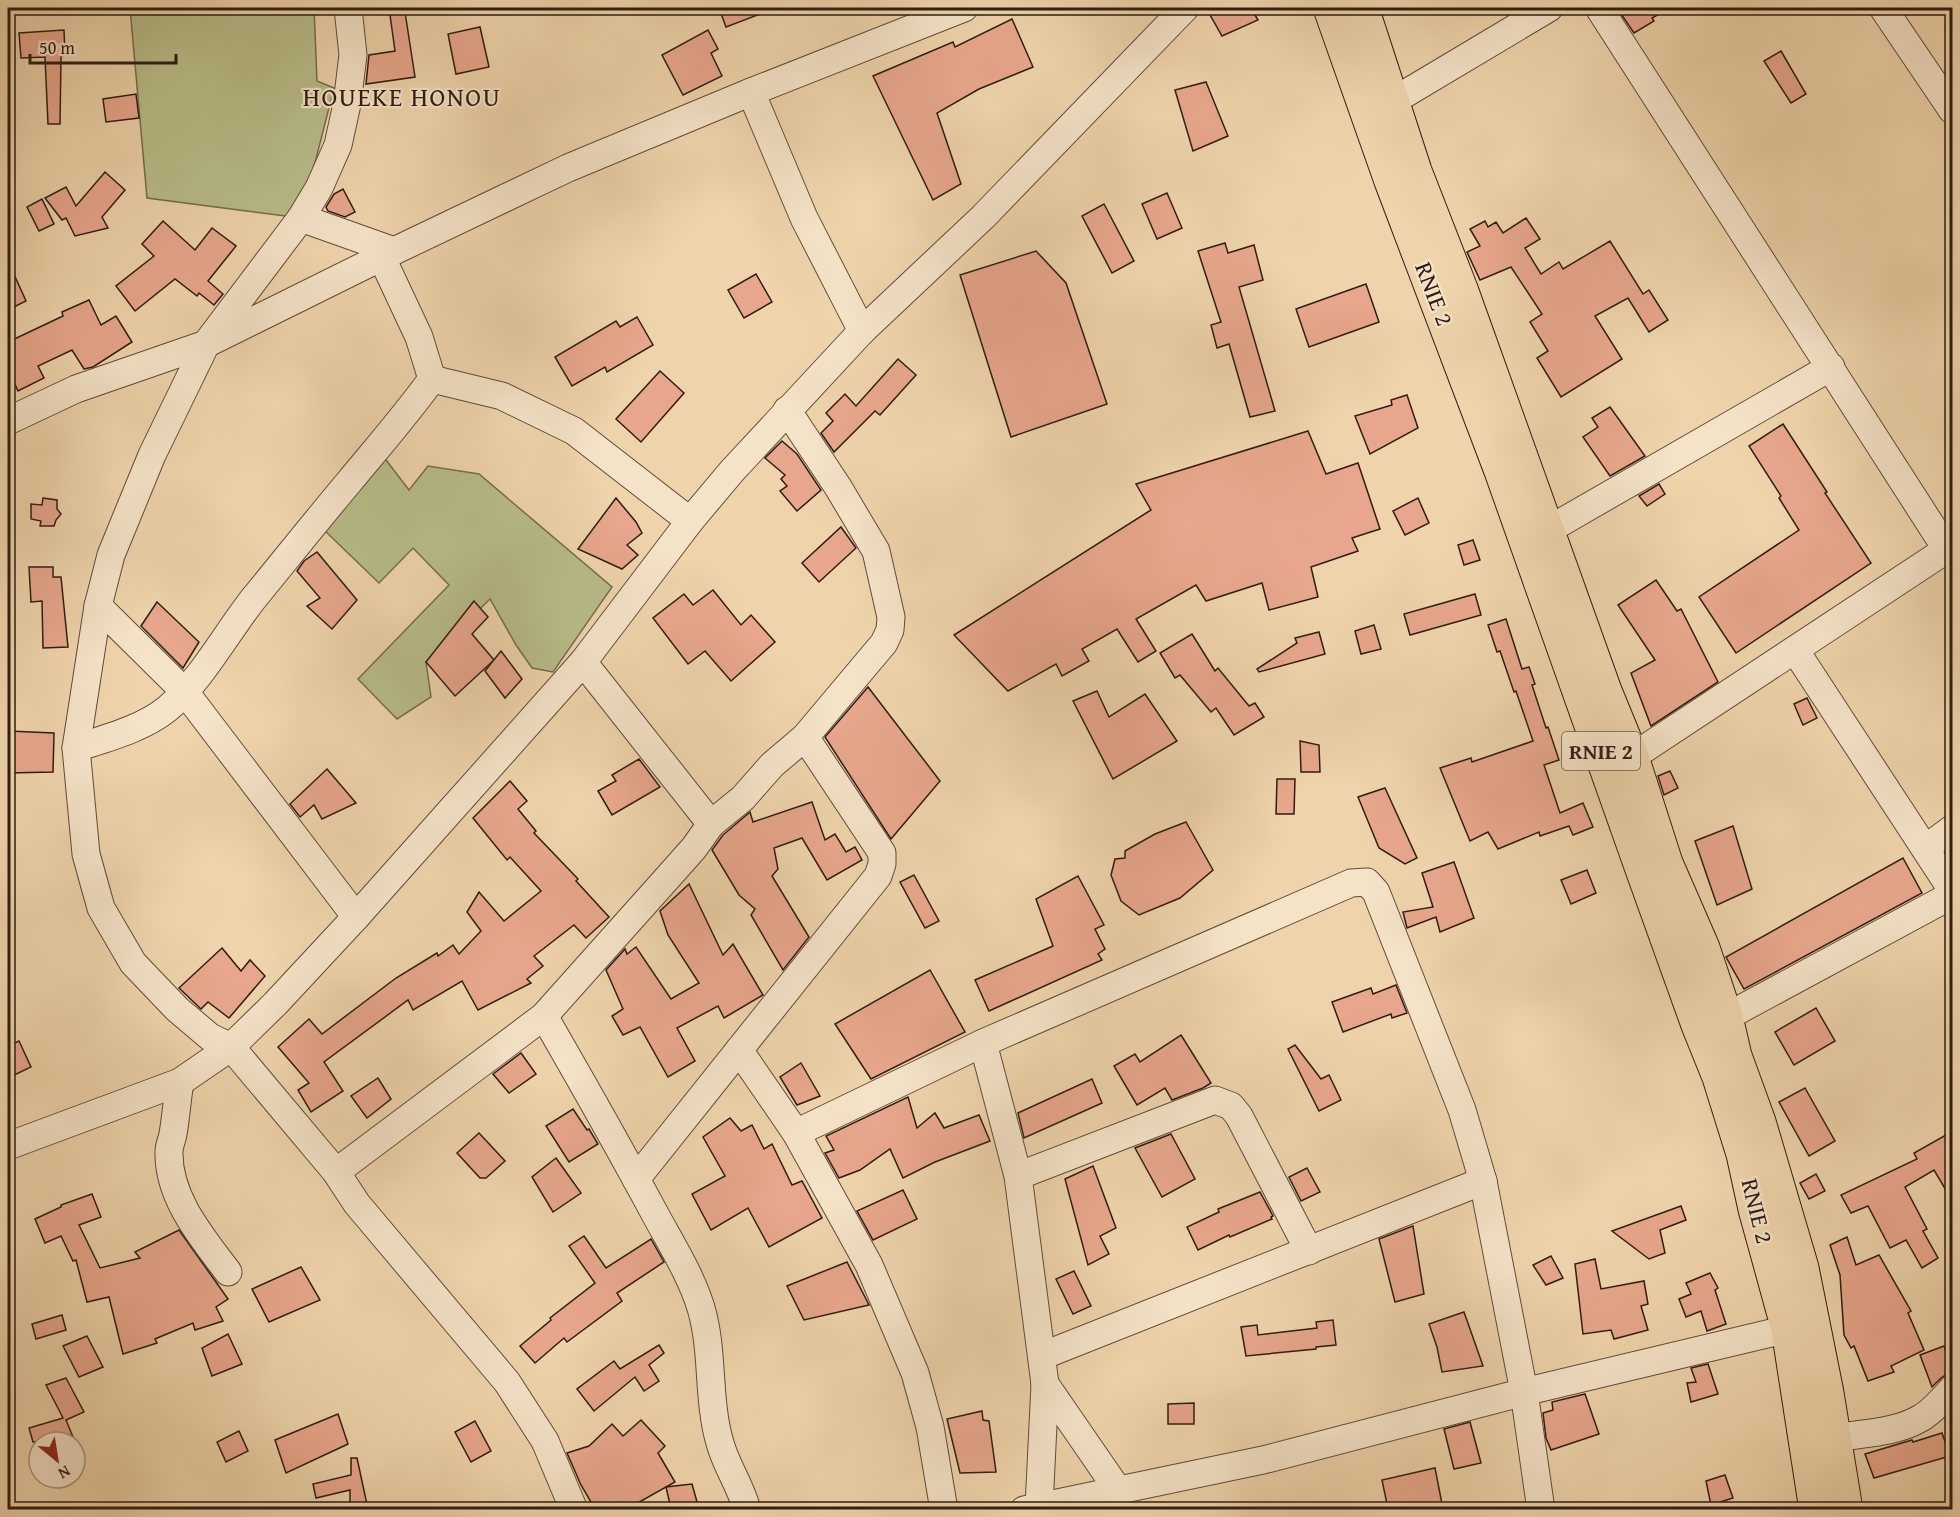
<svg xmlns="http://www.w3.org/2000/svg" width="1960" height="1517" font-family="'Gentium Book Plus',serif">
	<style>
		.green { fill: #b8bd89; stroke: #736d4e; stroke-width: 1.5 }
		.building { fill: #e8a78c; stroke: #2e1d14; stroke-width: 1.5 }
		.lines { fill: none; stroke-linecap: round; stroke-linejoin: round }
		.minor-casing { stroke: #5e4b3a; stroke-width: 29 }
		.highway-casing { stroke: #2e1d14; stroke-width: 35 }
		.minor { stroke: #f5e3c8; stroke-width: 27 }
		.highway { stroke: #efd4ab; stroke-width: 33 }
		.labels { text-anchor: middle; stroke-width: 4.5; stroke-linejoin: round; paint-order: stroke }
		.shield { fill: #f5e3c8; stroke: #6a584a; stroke-width: 1.5 }
		.shield-label { font-size: 22px; font-weight: bold; fill: #2e1d14 }
		.street-label { font-size: 24px; fill: #2e1d14; stroke: #f5e3c8 }
		.neighbourhood-label { font-size: 26px; letter-spacing: 1.5px; fill: #2e1d14; stroke: #f5e3c8 }
	</style>
	<rect width="100%" height="100%" fill="#efd4ab"/>
	<filter id="stains"><feTurbulence type="fractalNoise" baseFrequency=".00333" numOctaves="4"/><feColorMatrix values="0 0 0 0 .2 0 0 0 0 .09 0 0 0 0 .02 0 0 0 .5 -.17"/></filter>
	<radialGradient id="worn" r=".72"><stop offset=".6" stop-color="#630" stop-opacity="0"/><stop offset="1" stop-color="#630" stop-opacity=".3"/></radialGradient>
	<g class="green">
		<polygon points="130,8 314,8 317,81 334,88 301,218 147,198"/>
		<polygon points="383,456 409,490 428,466 479,474 612,587 553,672 532,668 516,645 490,599 426,662 431,697 397,719 358,679 449,585 413,548 379,583 323,529"/>
	</g>
	<g class="building">
		<polygon points="719,8 773,8 773,9 726,27"/>
		<polygon points="1221,8 1251,8 1258,20 1222,36 1209,13"/>
		<polygon points="1617,8 1670,8 1652,18 1654,21 1634,33"/>
		<polygon points="405,12 415,77 366,84 369,55 395,51 390,15"/>
		<polygon points="1012,19 1033,67 979,89 937,113 961,184 933,200 873,76 953,42 955,47"/>
		<polygon points="480,27 489,67 456,74 448,34"/>
		<polygon points="64,30 65,55 61,56 60,124 48,124 45,57 21,58 19,33"/>
		<polygon points="708,30 718,49 711,53 722,76 683,95 662,55"/>
		<polygon points="1781,51 1806,94 1791,103 1764,61"/>
		<polygon points="1206,82 1228,136 1193,151 1175,90"/>
		<polygon points="136,94 139,118 106,122 103,99"/>
		<polygon points="105,172 125,190 102,217 108,228 75,236 66,218 62,220 45,198 66,187 76,206"/>
		<polygon points="343,189 355,212 345,217 328,211 326,207 334,194"/>
		<polygon points="1167,193 1182,228 1157,239 1142,204"/>
		<polygon points="42,199 54,224 39,231 27,207"/>
		<polygon points="1104,204 1134,261 1112,273 1082,216"/>
		<polygon points="1526,218 1540,239 1525,248 1541,274 1559,262 1563,269 1610,241 1643,294 1649,290 1668,320 1649,332 1628,298 1595,316 1622,359 1561,397 1537,358 1548,351 1530,322 1542,314 1511,267 1480,280 1467,252 1480,246 1470,229 1485,221 1488,227 1496,222 1503,233"/>
		<polygon points="163,221 195,250 212,228 236,246 208,281 223,294 214,305 199,293 197,296 175,279 135,311 116,286 154,256 142,244"/>
		<polygon points="1225,243 1228,253 1254,245 1263,280 1239,287 1275,411 1250,417 1229,344 1217,348 1211,325 1221,322 1198,251"/>
		<polygon points="1036,251 1066,283 1107,404 1011,437 960,275"/>
		<polygon points="8,261 26,301 8,310"/>
		<polygon points="756,274 772,302 744,318 728,290"/>
		<polygon points="1366,284 1379,322 1309,347 1296,309"/>
		<polygon points="89,300 101,325 116,316 132,342 93,367 84,369 72,350 38,366 44,378 18,391 8,369 8,342 63,316 62,312"/>
		<polygon points="637,317 653,345 607,372 605,367 572,386 555,357 616,321 620,327"/>
		<polygon points="898,359 916,375 880,415 875,411 834,452 821,433 833,421 826,413 845,394 856,406"/>
		<polygon points="660,371 684,393 641,442 616,419"/>
		<polygon points="1407,395 1418,428 1370,454 1355,416 1392,405 1391,400"/>
		<polygon points="1610,407 1645,456 1610,476 1583,437 1598,427 1592,418"/>
		<polygon points="1783,424 1827,492 1825,493 1871,563 1736,653 1699,597 1799,530 1779,498 1781,496 1749,446"/>
		<polygon points="1308,431 1326,474 1358,463 1380,529 1352,538 1358,551 1311,567 1318,597 1269,610 1262,583 1206,601 1196,585 1136,619 1156,651 1138,662 1117,629 1082,649 1089,661 1062,676 1056,664 1008,691 954,635 1151,510 1136,484"/>
		<polygon points="782,441 797,454 821,490 797,511 780,491 787,486 781,479 785,475 765,458"/>
		<polygon points="1659,484 1665,494 1647,506 1639,496"/>
		<polygon points="43,498 57,500 57,509 61,514 56,520 54,526 40,526 41,521 31,519 31,504 42,505"/>
		<polygon points="616,498 636,522 642,533 627,545 638,555 622,569 578,549"/>
		<polygon points="1418,498 1429,523 1405,535 1393,511"/>
		<polygon points="841,527 856,548 819,582 802,563"/>
		<polygon points="1473,540 1480,560 1464,565 1458,545"/>
		<polygon points="317,552 357,600 332,629 307,606 320,598 297,571 304,561"/>
		<polygon points="29,567 53,567 53,577 61,577 68,647 43,648 42,601 31,602"/>
		<polygon points="1656,580 1677,611 1681,609 1718,682 1651,726 1631,673 1655,660 1618,605"/>
		<polygon points="713,590 741,625 751,615 775,642 731,681 705,651 688,664 653,618 684,594 693,605"/>
		<polygon points="1475,594 1481,615 1410,635 1404,614"/>
		<polygon points="474,601 488,617 472,634 494,660 455,696 426,662"/>
		<polygon points="157,602 199,642 183,668 141,626"/>
		<polygon points="1506,619 1522,669 1529,667 1535,684 1532,685 1546,728 1548,727 1559,760 1544,765 1560,813 1583,803 1593,827 1573,835 1569,826 1540,836 1539,832 1498,849 1488,832 1470,841 1440,768 1471,758 1472,762 1533,741 1516,691 1514,692 1500,651 1497,652 1488,625"/>
		<polygon points="1374,625 1381,649 1361,654 1355,631"/>
		<polygon points="1319,632 1325,654 1259,672 1257,669 1297,643 1295,638"/>
		<polygon points="1192,634 1215,671 1218,668 1249,706 1255,703 1264,717 1234,735 1216,708 1211,712 1180,675 1175,678 1160,653"/>
		<polygon points="501,651 522,679 505,698 485,671"/>
		<polygon points="868,687 940,781 891,839 825,737"/>
		<polygon points="1097,691 1109,717 1145,694 1177,741 1113,779 1073,701"/>
		<polygon points="1807,698 1817,718 1803,725 1794,704"/>
		<polygon points="8,731 54,733 53,772 8,773"/>
		<polygon points="1300,741 1319,745 1320,772 1301,772"/>
		<polygon points="639,759 660,787 612,815 598,791 616,781 612,775"/>
		<polygon points="327,769 356,803 322,819 314,805 300,817 290,804"/>
		<polygon points="1670,771 1678,788 1664,795 1658,776"/>
		<polygon points="1277,779 1295,779 1294,814 1276,814"/>
		<polygon points="510,781 527,801 518,809 536,831 534,833 578,879 576,881 609,917 586,938 574,925 534,956 543,966 527,979 531,983 478,1010 462,981 413,1010 408,1000 324,1062 343,1091 311,1112 298,1090 309,1083 278,1047 309,1019 322,1034 396,978 437,953 438,956 453,945 459,954 481,931 467,912 479,892 504,921 541,891 510,857 507,860 473,818"/>
		<polygon points="1385,788 1417,858 1405,864 1379,848 1358,797"/>
		<polygon points="812,802 825,840 835,834 846,852 855,847 862,860 827,880 802,838 774,848 778,869 772,876 809,937 783,970 751,915 755,909 739,895 712,850 723,835 750,812 753,822"/>
		<polygon points="1186,822 1213,870 1180,898 1139,915 1121,901 1111,875 1115,859 1125,858 1125,851 1155,834"/>
		<polygon points="1733,826 1752,889 1717,905 1695,841"/>
		<polygon points="1903,858 1922,893 1744,989 1726,957"/>
		<polygon points="1454,862 1474,918 1440,932 1436,917 1407,928 1403,912 1433,907 1422,873"/>
		<polygon points="1587,870 1596,893 1571,904 1561,880"/>
		<polygon points="914,875 939,921 925,928 900,882"/>
		<polygon points="1078,876 1104,925 1095,929 1105,949 1098,954 1102,960 989,1011 975,980 1053,946 1036,899"/>
		<polygon points="689,884 723,955 733,944 763,995 724,1018 718,1006 677,1028 695,1061 668,1077 640,1027 623,1035 612,1016 623,1009 606,970 625,949 627,954 636,947 671,999 699,983 668,935 660,911"/>
		<polygon points="222,948 241,971 250,960 265,976 229,1018 208,1002 201,1009 179,988"/>
		<polygon points="930,970 965,1032 871,1079 835,1024"/>
		<polygon points="1396,985 1407,1013 1392,1018 1391,1014 1343,1032 1332,1002 1371,988 1373,994"/>
		<polygon points="1816,1008 1835,1041 1794,1065 1775,1032"/>
		<polygon points="1181,1035 1211,1083 1203,1088 1172,1100 1165,1088 1137,1105 1114,1066 1135,1054 1140,1062"/>
		<polygon points="19,1041 31,1067 8,1078 8,1046"/>
		<polygon points="1295,1045 1321,1079 1329,1075 1341,1100 1319,1111 1288,1049"/>
		<polygon points="521,1053 536,1074 509,1093 493,1074"/>
		<polygon points="801,1063 820,1096 797,1105 780,1077"/>
		<polygon points="378,1078 391,1099 367,1118 351,1096"/>
		<polygon points="1092,1079 1102,1103 1024,1138 1018,1113"/>
		<polygon points="1805,1088 1835,1141 1809,1156 1779,1102"/>
		<polygon points="908,1097 917,1128 935,1113 944,1128 979,1115 990,1141 935,1162 903,1178 890,1149 860,1170 839,1178 825,1153 834,1150 826,1136"/>
		<polygon points="573,1109 587,1130 589,1129 598,1144 569,1162 546,1126"/>
		<polygon points="730,1118 741,1131 752,1125 764,1149 772,1144 792,1185 802,1181 822,1218 769,1247 748,1208 711,1230 692,1194 725,1176 703,1137"/>
		<polygon points="1953,1131 1953,1202 1934,1170 1905,1187 1927,1229 1923,1231 1938,1258 1922,1268 1906,1240 1890,1248 1868,1206 1851,1213 1841,1195 1917,1159 1914,1153"/>
		<polygon points="479,1133 505,1161 486,1178 480,1178 457,1153"/>
		<polygon points="1171,1134 1195,1179 1162,1197 1135,1148"/>
		<polygon points="556,1158 581,1193 553,1212 532,1177"/>
		<polygon points="1093,1166 1116,1228 1100,1236 1109,1254 1088,1265 1065,1179"/>
		<polygon points="1307,1168 1320,1192 1301,1201 1289,1177"/>
		<polygon points="1816,1174 1825,1191 1809,1199 1800,1183"/>
		<polygon points="903,1190 917,1219 873,1240 857,1211"/>
		<polygon points="1260,1192 1273,1216 1271,1217 1272,1219 1230,1237 1229,1235 1198,1250 1187,1227 1219,1212 1218,1209"/>
		<polygon points="92,1194 101,1217 79,1225 100,1268 140,1258 135,1252 179,1230 228,1299 216,1307 223,1321 195,1330 193,1323 155,1339 157,1343 123,1354 109,1297 87,1302 76,1260 73,1261 61,1236 45,1243 35,1219 61,1207 61,1205"/>
		<polygon points="1681,1206 1686,1220 1660,1230 1665,1253 1649,1259 1612,1231"/>
		<polygon points="1413,1226 1424,1294 1395,1302 1379,1239"/>
		<polygon points="584,1236 606,1268 651,1239 664,1262 617,1293 622,1301 567,1342 564,1338 535,1363 520,1346 551,1320 550,1318 595,1283 569,1246"/>
		<polygon points="1847,1237 1856,1265 1879,1255 1911,1311 1908,1313 1924,1350 1891,1366 1894,1372 1868,1381 1854,1346 1851,1348 1844,1335 1840,1275 1830,1245"/>
		<polygon points="1551,1256 1563,1278 1546,1285 1533,1265"/>
		<polygon points="1595,1259 1601,1289 1644,1281 1648,1304 1641,1306 1648,1330 1614,1339 1611,1330 1583,1334 1575,1264"/>
		<polygon points="847,1262 869,1305 804,1320 787,1286"/>
		<polygon points="301,1267 320,1300 269,1322 252,1289"/>
		<polygon points="1074,1271 1091,1306 1073,1314 1056,1279"/>
		<polygon points="1710,1273 1718,1288 1715,1290 1726,1324 1707,1331 1701,1311 1686,1317 1679,1299 1691,1294 1686,1283"/>
		<polygon points="1464,1312 1483,1366 1442,1372 1437,1347 1429,1324"/>
		<polygon points="62,1315 66,1330 36,1339 32,1324"/>
		<polygon points="1333,1320 1336,1345 1316,1347 1316,1349 1246,1356 1241,1327 1257,1325 1258,1335 1317,1328 1316,1322"/>
		<polygon points="228,1334 242,1364 212,1376 202,1348"/>
		<polygon points="87,1336 103,1367 79,1377 63,1346"/>
		<polygon points="659,1345 664,1353 649,1365 659,1381 644,1391 635,1377 594,1411 577,1389 614,1361 620,1369"/>
		<polygon points="1944,1346 1953,1367 1953,1374 1947,1374 1941,1378 1932,1387 1920,1355"/>
		<polygon points="1708,1364 1718,1394 1691,1402 1687,1383 1696,1382 1691,1368"/>
		<polygon points="66,1378 84,1412 66,1420 75,1442 33,1442 29,1428 63,1418 46,1385"/>
		<polygon points="1585,1394 1599,1434 1551,1450 1546,1438 1543,1413 1553,1410 1552,1402"/>
		<polygon points="1194,1403 1194,1424 1168,1424 1168,1404"/>
		<polygon points="982,1411 983,1420 989,1421 996,1472 960,1473 947,1419"/>
		<polygon points="338,1414 348,1444 286,1473 275,1440"/>
		<polygon points="641,1420 665,1446 658,1453 675,1482 627,1509 595,1509 581,1485 567,1453 589,1446 612,1424 623,1436"/>
		<polygon points="475,1421 491,1451 471,1462 455,1432"/>
		<polygon points="1470,1422 1481,1463 1454,1469 1444,1429"/>
		<polygon points="239,1431 248,1451 226,1462 217,1442"/>
		<polygon points="1942,1433 1950,1456 1874,1478 1865,1454 1912,1440 1913,1442"/>
		<polygon points="351,1458 357,1458 368,1509 350,1509 350,1490 316,1498 313,1484 351,1475"/>
		<polygon points="1435,1468 1443,1509 1388,1509 1382,1480"/>
		<polygon points="1725,1475 1733,1498 1711,1505 1706,1481"/>
		<polygon points="692,1484 699,1509 671,1509 666,1487"/>
	</g>
	<g class="lines">
		<g class="minor-casing">
			<g id="minor">
				<polyline points="348,8 353,55 347,104 338,145 319,188 301,218 206,344 152,455 111,555 98,606 76,748 86,854 101,908 133,963 177,1009 210,1037 231,1047 336,1172 357,1204 507,1382 545,1441 574,1510"/>
				<polyline points="1599,8 1947,550"/>
				<polyline points="1883,8 1952,110"/>
				<polyline points="751,92 804,218 862,331"/>
				<polyline points="1393,101 1549,8"/>
				<polyline points="301,218 394,251"/>
				<polyline points="382,258 419,337 432,379"/>
				<polyline points="432,379 502,396 574,431 690,521"/>
				<polyline points="8,421 76,389 206,344 394,251 568,168 751,92 964,8"/>
				<polyline points="1548,530 1831,367"/>
				<polyline points="98,606 185,692 356,917"/>
				<polyline points="1795,650 1952,890"/>
				<polyline points="583,662 711,824"/>
				<path d="M76,748C107,738 142,729 167,709C200,682 227,632 254,598C286,559 317,520 349,482C377,448 406,415 432,379"/>
				<polyline points="1632,757 1952,546"/>
				<polyline points="1926,848 1952,829"/>
				<path d="M544,1016C582,1082 619,1147 655,1214C671,1244 691,1275 701,1308C714,1352 707,1399 720,1443C726,1466 741,1486 747,1510"/>
				<polyline points="1726,1017 1952,895"/>
				<polyline points="983,1043 1018,1176 1045,1384 1039,1507"/>
				<polyline points="739,1050 796,1133 869,1265 915,1373 930,1427 944,1510"/>
				<path d="M180,1082C177,1099 176,1117 173,1134C172,1140 169,1145 169,1152C168,1198 202,1237 228,1272"/>
				<polyline points="796,1133 983,1043 1351,883 1367,882 1376,892 1462,1110 1483,1181 1524,1392 1541,1510"/>
				<polyline points="8,1146 180,1082 231,1047 275,1004 356,917 583,662 690,521 732,471 862,331 983,217 1185,8"/>
				<polyline points="336,1172 544,1016 670,875 694,848 711,824 743,798 772,765 805,737 884,643 890,630 891,617 876,551 838,487 787,410"/>
				<polyline points="1018,1176 1215,1100 1231,1106 1239,1116 1309,1251"/>
				<polyline points="636,1179 878,876 882,864 882,853 805,737"/>
				<polyline points="1042,1356 1483,1181"/>
				<polyline points="1045,1384 1118,1490"/>
				<path d="M1835,1438C1863,1433 1896,1433 1921,1418C1933,1411 1943,1399 1952,1389"/>
				<polyline points="1024,1510 1263,1460 1524,1392 1788,1329"/>
			</g>
		</g>
		<g class="highway-casing">
			<g id="highway">
				<polyline points="1330,8 1391,181 1501,471 1643,872 1698,1025 1719,1077 1743,1154 1755,1209 1788,1329 1816,1510"/>
				<polyline points="1362,8 1415,171 1461,289 1605,691 1632,757 1666,863 1703,948 1726,1017 1735,1056 1759,1122 1802,1268 1827,1393 1846,1510"/>
			</g>
		</g>
		<use href="#minor" class="minor"/>
		<use href="#highway" class="highway"/>
	</g>
	<g class="labels">
		<rect class="shield" x="1562" y="732" width="78" height="38" rx="4.5"/>
		<g class="shield-label">
			<text x="1601" y="759">RNIE 2</text>
		</g>
		<g class="street-label">
			<text transform="translate(1434 294) rotate(69)" y="8">RNIE 2</text>
			<text transform="translate(1757 1211) rotate(76)" y="8">RNIE 2</text>
		</g>
		<g class="neighbourhood-label">
			<text x="402" y="106">HOUEKE HONOU</text>
		</g>
	</g>
	<rect width="1960" height="1517" fill="none" stroke="#efd4ab" stroke-width="30"/>
	<rect x="9" y="9" width="1942" height="1499" fill="none" stroke="#2e1d14" stroke-width="3"/>
	<rect x="15" y="15" width="1930" height="1487" fill="none" stroke="#2e1d14" stroke-width="1.5"/>
	<g transform="translate(57 1460) rotate(150)"><circle r="28" fill="#f5e3c8" stroke="#a59480" stroke-width="1.5"/>
	<path d="M0-4.5L10 22L0 15L-10 22Z" fill="#8f2418"/>
	<text y="-9" font-size="16" font-weight="bold" text-anchor="middle" fill="#2e1d14">N</text>
	</g>
	<path d="M30 54v9h146v-9" fill="none" stroke="#2e1d14" stroke-width="3"/>
	<text x="39" y="54" font-size="18" fill="#2e1d14" stroke="#f5e3c8" stroke-width="4.5" paint-order="stroke">50 m</text>
	<rect width="100%" height="100%" filter="url(#stains)"/>
	<rect width="100%" height="100%" fill="url(#worn)"/>
</svg>
